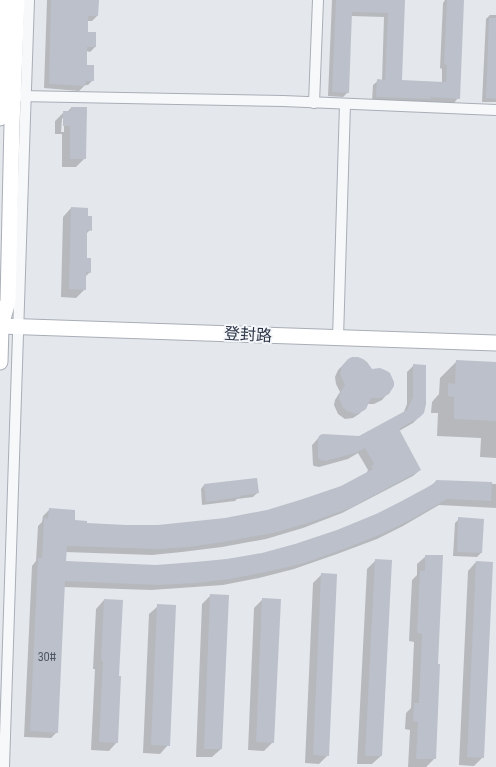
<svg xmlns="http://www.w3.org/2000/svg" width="496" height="767" font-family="'Sofia Sans Condensed','Noto Sans SC',sans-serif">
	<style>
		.shadow { fill: #0003; fill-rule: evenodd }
		.building { fill: #bbc0ca }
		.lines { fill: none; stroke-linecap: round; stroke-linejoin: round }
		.minor-casing { stroke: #a9aeb7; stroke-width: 12 }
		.secondary-casing { stroke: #a9aeb7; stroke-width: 17 }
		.minor { stroke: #f7f8fa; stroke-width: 10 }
		.secondary { stroke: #fff; stroke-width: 15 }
		.labels { text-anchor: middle; stroke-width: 4; stroke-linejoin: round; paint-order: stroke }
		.number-label { font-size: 14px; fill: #4f5766 }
		.street-label { font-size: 16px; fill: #2b3445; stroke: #f4f6f9 }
	</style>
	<rect width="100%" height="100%" fill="#e4e7ec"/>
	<g class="shadow">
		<polygon points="47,0 98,0 97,16 92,21 87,21 87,33 95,47 90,52 86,51 86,66 93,80 88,85 85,85 79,91 44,88"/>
		<polygon points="332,0 404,0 401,82 442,83 442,69 440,68 443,3 445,0 462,0 458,98 454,103 427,102 425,103 372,101 373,85 378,81 382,81 384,17 351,16 348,92 343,97 328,96"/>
		<polygon points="490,15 496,15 496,102 482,102 486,19"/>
		<path d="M71,108L84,159L76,167H62V134H55V121L64,112H67ZM64,116V132H61L62,119Z"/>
		<polygon points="71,208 90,230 86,234 85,259 90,272 85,277 85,289 76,298 61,297 63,217"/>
		<polygon points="348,360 388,393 382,400 374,404 367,404 365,408 359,414 353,418 345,419 338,414 334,405 335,400 340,392 336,384 335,377 338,370"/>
		<polygon points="457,361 496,363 496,458 480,457 481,438 437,436 438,413 431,413 432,402 439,394 440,378"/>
		<polygon points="413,366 420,416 413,423 399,431 420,470 413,476 342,513 303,528 266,539 222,547 182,552 152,555 65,552 65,562 156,566 195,564 262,554 295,546 337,531 376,515 431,486 436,481 496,484 496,508 439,505 403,526 377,539 337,554 294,569 259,578 223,585 151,590 64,587 57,732 51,738 24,737 32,566 36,561 38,526 42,522 43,516 49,510 73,521 85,524 158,527 225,519 268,511 341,487 366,474 368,470 358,453 348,459 319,467 314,466 313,465 312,445 314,443 320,436 359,437 403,414 407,404 407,372"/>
		<polygon points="204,485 257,493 253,497 237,499 235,501 202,505 201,489"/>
		<polygon points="459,519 481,553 477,557 453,556 455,523"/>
		<polygon points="426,556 434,759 426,767 408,767 410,730 405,729 406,713 411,708 414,642 409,641 412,580 417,575 417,564"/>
		<polygon points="376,560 381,756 372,764 357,764 367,569"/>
		<polygon points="476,562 483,757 474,766 459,765 468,571"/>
		<polygon points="322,574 328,755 319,764 305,763 313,583"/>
		<polygon points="211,595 221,749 212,757 196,757 202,604"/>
		<polygon points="263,599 273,742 264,751 248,750 254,608"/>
		<polygon points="104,600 118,677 117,742 109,751 91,750 95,669 93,669 96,609"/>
		<polygon points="158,606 168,745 160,754 143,753 149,614"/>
	</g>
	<g class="building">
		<polygon points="51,0 99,0 98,16 88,16 88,32 96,32 96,47 87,47 87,65 94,65 94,81 86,81 85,86 49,84"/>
		<polygon points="336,0 405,0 402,80 443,82 446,82 447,65 444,64 447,0 464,0 460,99 431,97 431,99 376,97 377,79 385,80 388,13 352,12 349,93 332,92"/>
		<polygon points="489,18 496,18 496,99 486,98"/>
		<polygon points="71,107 87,107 86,159 70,159 70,126 63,126 63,111 71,111"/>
		<polygon points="71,207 88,208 88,216 92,216 92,231 87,230 87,258 91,258 91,273 86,272 86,290 69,289"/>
		<polygon points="352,357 358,357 363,359 367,362 372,369 380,368 387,371 390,373 394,382 394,386 389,394 381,398 371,398 366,409 363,411 356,414 347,411 343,408 339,398 340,393 345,385 340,374 342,366 348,359"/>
		<polygon points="456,360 496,362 496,421 454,419 454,397 448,396 448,383 455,384"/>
		<polygon points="413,364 426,365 426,404 424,413 420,417 399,429 421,470 350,508 311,522 273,533 229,541 189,547 159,549 67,546 66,561 156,565 195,562 227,559 262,553 295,544 337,530 376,514 400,502 426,488 436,482 436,480 492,482 491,501 447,499 410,520 384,533 344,549 301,564 266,572 230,579 197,583 158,585 65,581 58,733 30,731 38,558 42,558 44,518 48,519 49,508 75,510 75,520 87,521 87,523 126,525 158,525 225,518 267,510 303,499 341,486 373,469 371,466 374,464 365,448 355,453 326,461 320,460 318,458 318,438 320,435 323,434 359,436 407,410 413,397"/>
		<polygon points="257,478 259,493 240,496 240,497 206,502 204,484"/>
		<polygon points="458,517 484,519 482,553 457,552"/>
		<polygon points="425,555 443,555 438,664 440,664 436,759 416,759 418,722 413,721 414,703 419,703 422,634 417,633 420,571 425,571"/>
		<polygon points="375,559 392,560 382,756 365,756"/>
		<polygon points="476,561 493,562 484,758 467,757"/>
		<polygon points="321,573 337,574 329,756 313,755"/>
		<polygon points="210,594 229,595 222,749 204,749"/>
		<polygon points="262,598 281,599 274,743 256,742"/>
		<polygon points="104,599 123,600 119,676 121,676 118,743 99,742 103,661 101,661"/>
		<polygon points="157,604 176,605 170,746 151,745"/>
	</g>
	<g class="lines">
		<g class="minor-casing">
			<g id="minor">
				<polyline points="19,96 283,101 496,110"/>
				<polyline points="314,103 318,0"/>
				<polyline points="338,338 345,104"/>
				<polyline points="4,767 25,118 29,0"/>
			</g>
		</g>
		<g class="secondary-casing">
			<g id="secondary">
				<polyline points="0,118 5,0"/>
				<polyline points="0,326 496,343"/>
				<polyline points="0,362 1,326 8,301 12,124 17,0"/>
			</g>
		</g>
		<use href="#minor" class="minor"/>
		<use href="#secondary" class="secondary"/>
	</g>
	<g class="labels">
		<g class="number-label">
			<text x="47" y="661">30#</text>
		</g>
		<g class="street-label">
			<text transform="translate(248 334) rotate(3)" y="6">登封路</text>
		</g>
	</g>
</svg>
